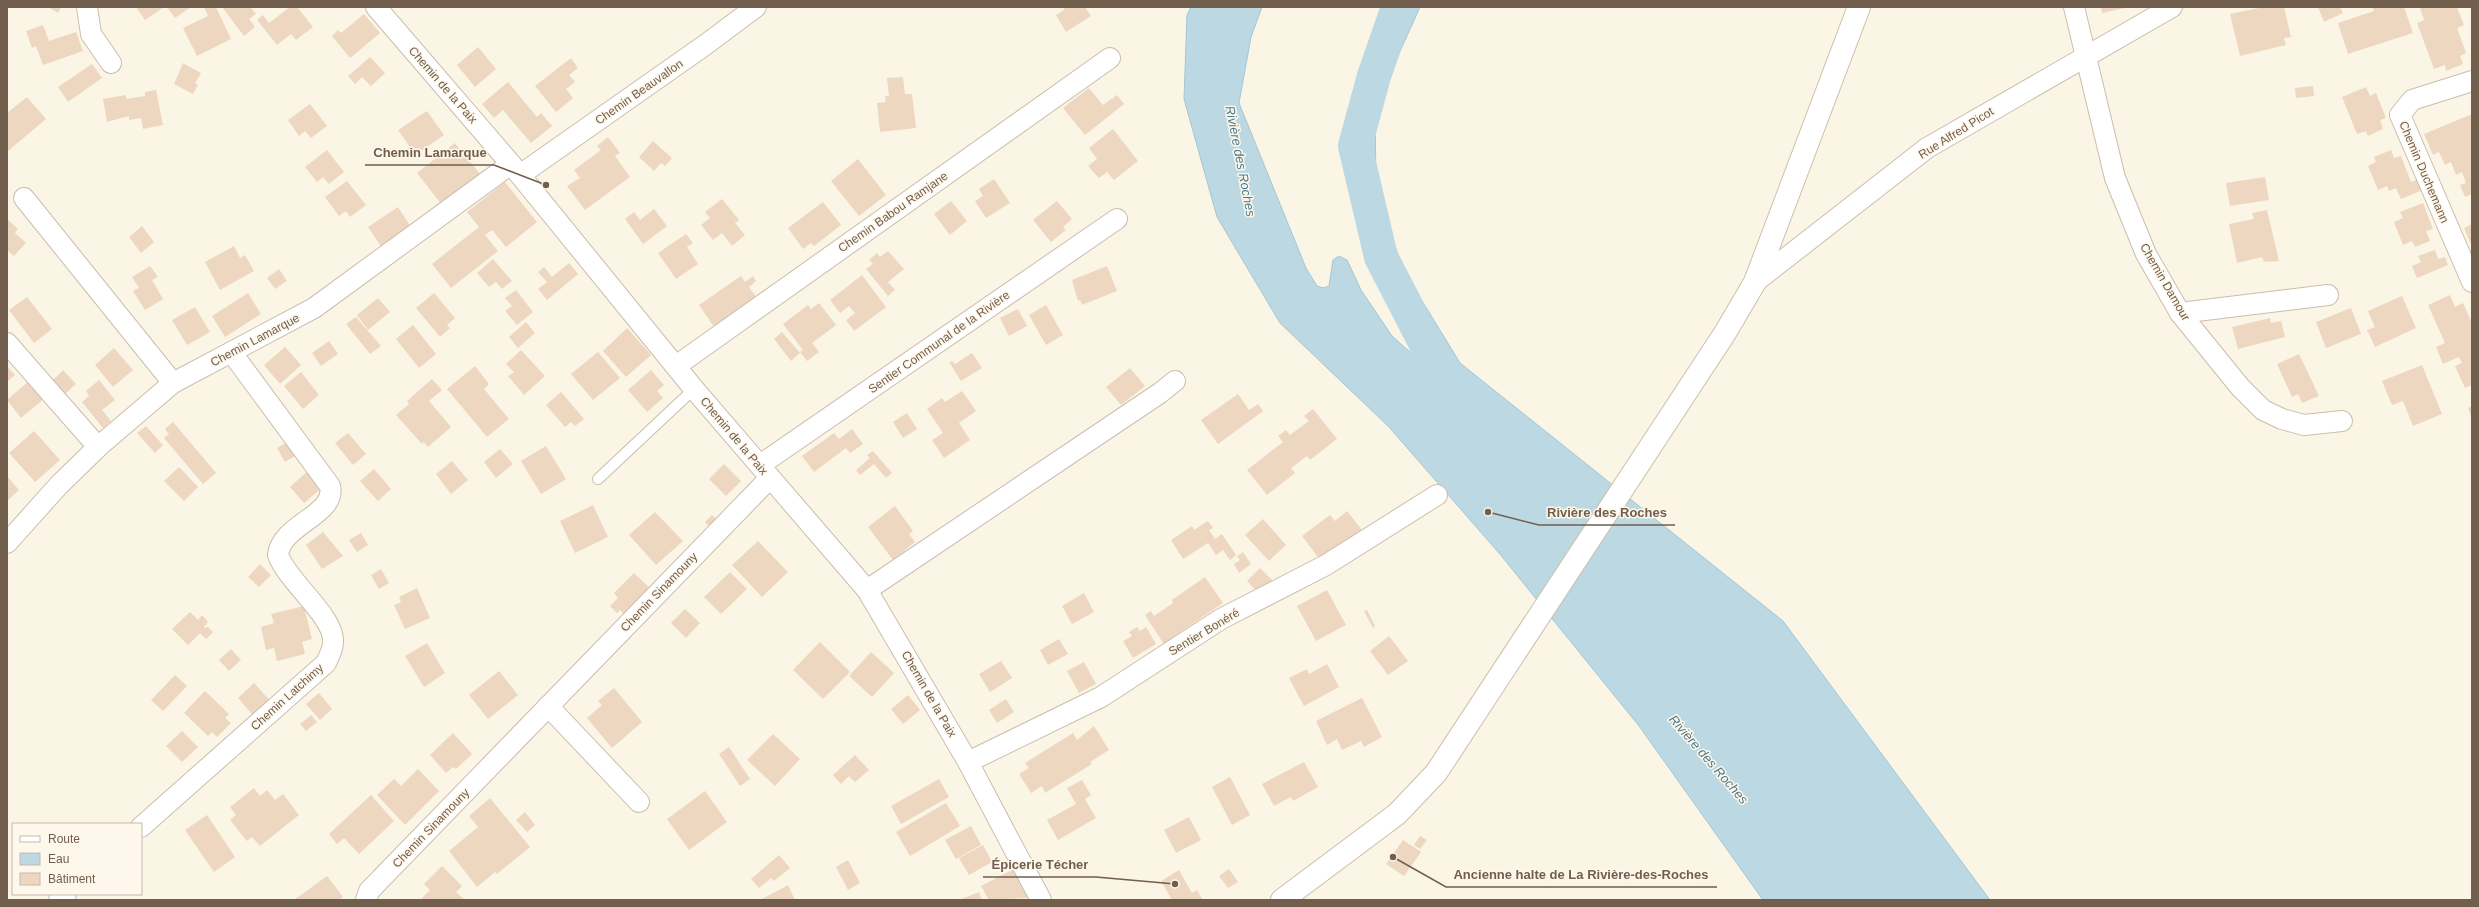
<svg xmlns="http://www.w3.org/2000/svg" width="2479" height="907" font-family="Helvetica,sans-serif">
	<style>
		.water { fill: #bcd9e3; stroke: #a3c7d4 }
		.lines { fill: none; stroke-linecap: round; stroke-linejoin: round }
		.river { stroke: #bcd9e3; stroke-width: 34 }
		.building { fill: #eed7c0 }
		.service-casing { stroke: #ccbdad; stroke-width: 12 }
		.minor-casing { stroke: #ccbdad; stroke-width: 22 }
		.secondary-casing { stroke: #cebeab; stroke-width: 24 }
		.service { stroke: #fff; stroke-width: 10 }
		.minor { stroke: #fff; stroke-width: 20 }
		.secondary { stroke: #fff; stroke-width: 22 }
		.labels { text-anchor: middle; stroke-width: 3; stroke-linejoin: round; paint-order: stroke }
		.street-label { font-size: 12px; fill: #725e4d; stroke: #fef8ec }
		.water-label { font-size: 13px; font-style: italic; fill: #4c798a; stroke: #fef8ec }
		.leader { fill: none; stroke: #725e4d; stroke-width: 1.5 }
		.callout-dot { fill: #725e4d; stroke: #fef8ec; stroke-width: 1.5 }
		.callout-label { font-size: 13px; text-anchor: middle; font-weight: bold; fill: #725e4d; stroke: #fef8ec; stroke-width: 3; stroke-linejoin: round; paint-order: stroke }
	</style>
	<rect width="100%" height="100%" fill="#fbf5e6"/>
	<path class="water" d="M1191,7H1262L1251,37L1239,103L1306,268L1317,286L1323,288L1329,286L1333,260L1339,256L1347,260L1361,290L1392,336L1418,359C1426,357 1429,354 1430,346L1381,257L1365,215L1355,146L1382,45L1397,7H1420L1375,107L1376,186L1402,268L1460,363L1783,621L1990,900H1763L1639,726L1499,553L1388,426L1280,323L1217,217L1184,99L1187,15Z"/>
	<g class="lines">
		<polyline class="river" points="1398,7 1374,76 1355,146 1381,257 1430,352 1446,396"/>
	</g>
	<g class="building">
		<polygon points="48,7 61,7 58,13"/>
		<polygon points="136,7 164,7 145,20"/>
		<polygon points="167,7 191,7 175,18"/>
		<polygon points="204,7 216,7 231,39 197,56 183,28 208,16"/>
		<polygon points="222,7 250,7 256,14 249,19 255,27 244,36"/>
		<polygon points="290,7 297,7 313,27 296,40 291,34 277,45 257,20 263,15 269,23"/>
		<polygon points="1064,7 1085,7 1091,16 1066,32 1056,15 1064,10"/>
		<polygon points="2101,7 2125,7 2125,8 2102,13"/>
		<polygon points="2264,7 2284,7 2291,37 2284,38 2286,45 2240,56 2230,14"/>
		<polygon points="2318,7 2340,7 2343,13 2324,22"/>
		<polygon points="2372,7 2404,7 2413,33 2348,54 2338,23 2374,11"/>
		<polygon points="2457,7 2464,25 2457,28 2466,53 2460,56 2463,64 2446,71 2445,65 2434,69 2417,23 2424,20 2420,8"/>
		<polygon points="364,14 380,33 350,58 332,36 338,30 341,33"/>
		<polygon points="43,25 49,41 76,32 83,51 43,65 36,46 32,48 26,31"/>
		<polygon points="478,47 496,69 475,87 457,65"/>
		<polygon points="370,57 385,73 371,86 362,77 355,84 348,76"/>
		<polygon points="571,58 578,68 569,75 575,82 566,89 573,98 556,112 535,86"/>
		<polygon points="183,63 201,73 195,83 198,85 193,94 174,84"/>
		<polygon points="92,64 102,78 68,102 58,87"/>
		<polygon points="903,77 905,94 912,94 916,128 880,132 877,103 886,102 885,96 889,96 887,78"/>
		<polygon points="508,82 537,117 541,113 552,126 531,143 503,110 494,118 482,104"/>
		<polygon points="2313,86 2314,96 2296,98 2295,88"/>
		<polygon points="2366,87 2370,96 2376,93 2386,118 2380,120 2383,129 2368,136 2366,131 2357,134 2342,97"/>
		<polygon points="1089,88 1103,105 1117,95 1124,104 1085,135 1063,108"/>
		<polygon points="156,90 163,125 143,129 141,118 129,120 129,116 107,122 103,99 126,95 126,99 145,96 145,92"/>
		<polygon points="27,97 46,119 8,151 7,113"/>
		<polygon points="310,104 327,126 311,138 305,131 299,136 288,120"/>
		<polygon points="427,111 444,135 412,157 407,149 410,147 398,130"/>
		<polygon points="2472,114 2472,194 2465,197 2460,185 2466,183 2462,172 2456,175 2451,162 2445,165 2439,152 2433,155 2424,134"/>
		<polygon points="1113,129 1138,161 1114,180 1107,172 1099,178 1088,166 1097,159 1089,148"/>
		<polygon points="608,137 620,153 615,156 630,177 585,210 567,186 580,178 574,170 601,150 597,146"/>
		<polygon points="653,141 672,158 665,166 661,163 654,171 639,157"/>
		<polygon points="455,143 480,174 442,205 417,173"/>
		<polygon points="327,150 344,172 329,184 323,177 317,182 305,167"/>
		<polygon points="2391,150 2394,158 2401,156 2411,182 2421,178 2425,189 2401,199 2396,188 2389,191 2387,186 2378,190 2368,166 2376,162 2374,157"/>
		<polygon points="858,159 886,195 859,216 831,181"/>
		<polygon points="2265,177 2269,200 2230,206 2226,183"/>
		<polygon points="994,179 1010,203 986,218 975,201 983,196 979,189"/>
		<polygon points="347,181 366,205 350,217 346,211 339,216 325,197"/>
		<polygon points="505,182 537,222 506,247 492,230 485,235 498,251 451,288 432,264 479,227 467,212"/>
		<polygon points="722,199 739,220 735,223 745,235 732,246 722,233 713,240 701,225 710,218 705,212"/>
		<polygon points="951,201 967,221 950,235 934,214"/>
		<polygon points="1057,201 1072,219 1063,227 1066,230 1051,242 1033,220"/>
		<polygon points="823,202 841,225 814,246 811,243 803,249 788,228"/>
		<polygon points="2423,203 2433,229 2426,231 2430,241 2415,247 2412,241 2403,245 2394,222 2403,218 2400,212"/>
		<polygon points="398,207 414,232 384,251 368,227"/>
		<polygon points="654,209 667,226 643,244 625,219 634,212 640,220"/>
		<polygon points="2267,210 2279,261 2264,262 2262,257 2237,263 2229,224 2254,219 2252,213"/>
		<polygon points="7,219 18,229 15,233 26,243 14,256 7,250"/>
		<polygon points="2472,224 2472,247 2464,228"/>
		<polygon points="142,226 154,242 141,253 129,237"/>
		<polygon points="686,234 693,243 687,247 698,264 676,279 658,253"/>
		<polygon points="234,246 240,258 245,255 254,271 220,290 205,262"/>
		<polygon points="2435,250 2438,259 2445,257 2448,265 2417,278 2412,266 2421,262 2418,256"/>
		<polygon points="888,251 904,269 888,282 895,290 888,296 866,269 873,264 869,260 877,253 880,257"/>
		<polygon points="493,259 512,281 502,289 496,282 489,287 477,273"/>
		<polygon points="569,263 578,274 547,300 538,289 547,282 538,272 544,267 552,277"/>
		<polygon points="150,266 158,277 152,280 163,299 145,310 133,291 139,288 132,277"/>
		<polygon points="1107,266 1117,291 1082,305 1080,300 1078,301 1072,280"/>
		<polygon points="279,269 287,281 275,289 267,278"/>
		<polygon points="862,275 886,307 854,331 846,320 855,313 849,306 840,313 830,300"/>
		<polygon points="741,276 745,282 753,276 756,281 749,287 759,301 717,331 699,305"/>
		<polygon points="516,290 533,312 517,325 505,311 512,306 505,298"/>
		<polygon points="248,293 261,314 225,337 212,316"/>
		<polygon points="434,293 455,318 447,325 450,328 440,337 416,308"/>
		<polygon points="2450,295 2455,307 2463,303 2472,323 2472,385 2465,388 2455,366 2462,363 2459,357 2443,364 2436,347 2445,343 2428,305"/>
		<polygon points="2402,296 2416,328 2375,347 2367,330 2375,327 2368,311"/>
		<polygon points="27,297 52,329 34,343 9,310"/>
		<polygon points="378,298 390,312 368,330 357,315"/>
		<polygon points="819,303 836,325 812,343 819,352 807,361 800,352 803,350 783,324 808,305 811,309"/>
		<polygon points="1046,305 1063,335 1046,345 1029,315"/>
		<polygon points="195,307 210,332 187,345 172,320"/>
		<polygon points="2351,308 2361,334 2326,348 2316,322"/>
		<polygon points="1018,309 1027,326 1009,336 1000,318"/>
		<polygon points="356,317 381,346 370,354 346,324"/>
		<polygon points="2270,318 2271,323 2281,321 2285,337 2238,349 2232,327"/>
		<polygon points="526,322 535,333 518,348 509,337"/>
		<polygon points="413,325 436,354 419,368 396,339"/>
		<polygon points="627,328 651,355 626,377 603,351"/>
		<polygon points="782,332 800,353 791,361 774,339"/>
		<polygon points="329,341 338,354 321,366 312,353"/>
		<polygon points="285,347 301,365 280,384 264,365"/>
		<polygon points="114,348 133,370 113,387 95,365"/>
		<polygon points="521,350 545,376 524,395 508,376 514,372 506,364"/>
		<polygon points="598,352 620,378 593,400 571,374"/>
		<polygon points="972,353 982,368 961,381 949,362 952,361 955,364"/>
		<polygon points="2299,354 2319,396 2302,403 2298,394 2292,397 2277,364"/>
		<polygon points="2422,365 2442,414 2413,426 2403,401 2392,405 2382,381"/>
		<polygon points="7,366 15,375 7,382"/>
		<polygon points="475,366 489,384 484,389 509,419 487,437 447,389"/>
		<polygon points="1130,368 1145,386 1121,405 1106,387"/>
		<polygon points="63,370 76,384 64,395 51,382"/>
		<polygon points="651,370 664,385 657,391 663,398 647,412 628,390"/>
		<polygon points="301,372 319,395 303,409 284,386"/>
		<polygon points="432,379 442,390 429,401 451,427 428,447 424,442 422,444 396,415 409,404 407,401"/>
		<polygon points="30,380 45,398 21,418 7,400"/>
		<polygon points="99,380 115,400 102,410 111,421 103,428 82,402 89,396 86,391"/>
		<polygon points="962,391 976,411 959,423 970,440 944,458 932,440 943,433 927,409 942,398 945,402"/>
		<polygon points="561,392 584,419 575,426 571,422 565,427 546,405"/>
		<polygon points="1238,394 1249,410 1258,404 1263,411 1218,444 1201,420"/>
		<polygon points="2472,406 2472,419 2468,408"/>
		<polygon points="1313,409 1337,439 1310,460 1307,456 1291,468 1295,473 1267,495 1247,470 1283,442 1278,436 1286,430 1290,435 1309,421 1304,416"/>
		<polygon points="907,413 917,429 903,438 893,422"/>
		<polygon points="173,422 216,473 203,484 164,438 169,434 165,429"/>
		<polygon points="146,426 163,445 155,453 137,433"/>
		<polygon points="852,429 863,444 850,453 846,448 814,472 802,456 834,433 839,439"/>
		<polygon points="34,431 60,460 35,482 9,453"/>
		<polygon points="348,433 366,454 353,465 335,443"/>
		<polygon points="293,439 300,453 285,462 277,448"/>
		<polygon points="546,446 566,479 541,494 521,461"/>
		<polygon points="500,449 513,464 496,478 484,462"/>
		<polygon points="873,451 892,473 886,478 874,464 860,475 856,470 870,458 867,455"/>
		<polygon points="452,461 468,480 451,494 436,474"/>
		<polygon points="724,464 741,481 726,496 709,479"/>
		<polygon points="179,467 198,487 184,501 164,481"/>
		<polygon points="374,469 391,489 378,501 360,481"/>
		<polygon points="308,471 322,488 304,503 290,487"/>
		<polygon points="7,476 19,490 7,501"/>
		<polygon points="593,505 608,537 575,553 560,521"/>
		<polygon points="895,506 913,531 909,534 915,542 893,560 868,527"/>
		<polygon points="1347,511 1362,530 1321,561 1302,536 1330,515 1335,521"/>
		<polygon points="655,512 683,541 656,565 629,535"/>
		<polygon points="712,515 721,524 714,531 705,522"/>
		<polygon points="1263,519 1286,545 1269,561 1245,535"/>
		<polygon points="1208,521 1213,528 1209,530 1215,539 1222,534 1236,555 1230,560 1223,550 1216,555 1208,543 1183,559 1171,540 1192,526 1194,530"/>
		<polygon points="323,532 343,556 322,569 306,545"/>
		<polygon points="361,533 368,545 357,552 349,540"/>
		<polygon points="758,541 788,572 762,597 732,565"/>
		<polygon points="1243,552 1251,564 1239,573 1234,564 1240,560 1237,556"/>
		<polygon points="260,564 271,575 259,587 248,577"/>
		<polygon points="1260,568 1276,584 1262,597 1247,581"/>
		<polygon points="381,569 389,583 379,589 371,575"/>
		<polygon points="730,572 747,589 721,614 704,597"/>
		<polygon points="634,573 653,591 627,617 620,610 617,613 610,606 618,598 614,593"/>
		<polygon points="1205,577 1223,603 1176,635 1180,641 1167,649 1145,615 1151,611 1154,616 1173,603 1172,600"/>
		<polygon points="417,588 430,618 405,629 394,605 401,602 399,597"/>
		<polygon points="1327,590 1346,625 1316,641 1297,606"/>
		<polygon points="1084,593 1094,612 1072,624 1062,606"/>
		<polygon points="304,606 312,639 302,642 305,654 277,661 274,648 266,650 261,627 274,623 271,614"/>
		<polygon points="685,609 700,623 686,638 671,623"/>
		<polygon points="1367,610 1375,626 1373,628 1364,611"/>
		<polygon points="190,612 198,620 202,615 208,622 204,627 205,628 208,627 213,632 206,639 200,633 188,645 172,629"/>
		<polygon points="1137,627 1140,631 1146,627 1156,644 1133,658 1123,641 1132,636 1129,632"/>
		<polygon points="1389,636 1408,661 1388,675 1370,651"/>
		<polygon points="1059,639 1068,654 1048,665 1040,650"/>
		<polygon points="820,642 850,672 823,699 793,670"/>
		<polygon points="427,643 445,673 424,687 405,656"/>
		<polygon points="231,649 241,660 229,671 219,660"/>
		<polygon points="871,652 894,673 872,697 849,676"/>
		<polygon points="1001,661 1012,678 990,692 979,674"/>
		<polygon points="1084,662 1096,684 1079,693 1067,671"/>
		<polygon points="1327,664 1339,687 1304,706 1289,678 1307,669 1309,674"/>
		<polygon points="499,671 518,695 488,719 469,695"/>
		<polygon points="175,675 187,686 163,711 151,700"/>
		<polygon points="254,683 274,705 257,720 238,698"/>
		<polygon points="614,688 642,722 612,748 587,718 602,705 598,701"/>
		<polygon points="205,691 229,714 225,718 231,723 217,737 212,732 208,736 184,713"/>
		<polygon points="319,693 332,709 320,720 306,704"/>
		<polygon points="908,695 920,710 903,724 891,709"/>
		<polygon points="1362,698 1382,737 1364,747 1361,741 1342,750 1337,739 1327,745 1316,721"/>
		<polygon points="1006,699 1014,712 997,723 989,710"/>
		<polygon points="311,715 317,722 306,731 300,724"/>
		<polygon points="1094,726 1109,750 1090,762 1092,764 1045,793 1042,786 1031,793 1019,774 1029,768 1025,763 1073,733 1077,740"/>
		<polygon points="182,731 198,747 182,762 166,746"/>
		<polygon points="453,733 472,754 456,769 453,767 446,773 430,755"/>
		<polygon points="773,734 800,759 775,786 747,760"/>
		<polygon points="729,747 750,779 740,786 719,754"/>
		<polygon points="855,755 869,770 855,782 849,776 841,784 833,775"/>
		<polygon points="1304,762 1318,787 1293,801 1291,797 1274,806 1262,784"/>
		<polygon points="418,769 439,791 405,825 377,795 394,779 401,786"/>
		<polygon points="1230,777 1250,815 1232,825 1212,787"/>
		<polygon points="939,779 949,797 901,824 891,806"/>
		<polygon points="1082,780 1091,795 1085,799 1096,818 1058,840 1047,820 1076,804 1067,788"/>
		<polygon points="254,788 260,796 267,790 275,800 283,794 299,815 260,846 252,837 247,841 230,820 236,815 230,807"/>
		<polygon points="705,791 727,822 689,850 667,819"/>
		<polygon points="371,795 394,821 359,854 344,838 337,844 329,834"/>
		<polygon points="490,798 530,847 497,874 495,872 477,887 449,851 478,827 469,816"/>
		<polygon points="946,803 960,826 910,856 896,832"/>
		<polygon points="525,812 535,825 527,832 516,820"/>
		<polygon points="207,815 235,857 214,872 185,830"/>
		<polygon points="1189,817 1201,840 1176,853 1164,830"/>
		<polygon points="971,826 981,845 956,859 945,840"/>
		<polygon points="1420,836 1427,840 1420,849 1414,845"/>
		<polygon points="1403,840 1421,852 1404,876 1386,864"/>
		<polygon points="983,845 992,862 969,875 959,858"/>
		<polygon points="779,855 790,868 774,881 771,878 759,888 751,879"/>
		<polygon points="848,860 860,883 848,890 836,867"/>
		<polygon points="442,866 462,886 456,892 465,900 421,899 430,890 424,884"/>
		<polygon points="1014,869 1028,898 989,900 981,886"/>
		<polygon points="1229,869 1238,882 1228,888 1219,876"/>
		<polygon points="1179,870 1192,893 1197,890 1203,900 1172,900 1161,881"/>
		<polygon points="327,876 343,897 339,900 294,900"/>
		<polygon points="788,885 795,900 760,900"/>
		<polygon points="979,892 982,900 959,900"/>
	</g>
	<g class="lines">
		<g class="service-casing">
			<polyline id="service" points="598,479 694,389"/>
		</g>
		<g class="minor-casing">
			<g id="minor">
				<polyline points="87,7 91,34 111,63"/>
				<polyline points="376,7 511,164 694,389 867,590 968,762 1041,900"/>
				<polyline points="2074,7 2115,178 2146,254 2180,313 2240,387 2263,410 2282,419 2304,425 2342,421"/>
				<polyline points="2472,81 2412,100 2400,115 2472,282"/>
				<polyline points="520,175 705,45 756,7"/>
				<polyline points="24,198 173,383"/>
				<polyline points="1755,282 1927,148 2172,7"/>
				<polyline points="2180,313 2328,295"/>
				<polyline points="7,343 98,447"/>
				<polyline points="676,366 1110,58"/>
				<polyline points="760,465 1117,219"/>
				<polyline points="7,543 59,485 98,447 173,383 314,308 511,164"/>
				<polyline points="867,590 1160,393 1175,381"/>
				<polyline points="548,706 639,802"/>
				<polyline points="968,762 1101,697 1221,619 1326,565 1437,495"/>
				<path d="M141,827L326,663C329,656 333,650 333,642C335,617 287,581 278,555C281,524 337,515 330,486L232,353"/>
				<polyline points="59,900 66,894"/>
				<polyline points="366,900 369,891 770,478"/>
			</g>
		</g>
		<g class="secondary-casing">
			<polyline id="secondary" points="1282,900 1397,814 1436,773 1725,333 1755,282 1859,7"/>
		</g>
		<use href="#service" class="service"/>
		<use href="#minor" class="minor"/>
		<use href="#secondary" class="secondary"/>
	</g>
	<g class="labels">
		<g class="street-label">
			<text transform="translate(443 85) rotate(49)" y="4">Chemin de la Paix</text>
			<text transform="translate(639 92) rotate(-35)" y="4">Chemin Beauvallon</text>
			<text transform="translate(1956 133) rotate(-32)" y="4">Rue Alfred Picot</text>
			<text transform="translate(2424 172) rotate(67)" y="4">Chemin Duchemann</text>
			<text transform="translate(893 212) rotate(-35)" y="4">Chemin Babou Ramjane</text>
			<text transform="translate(2165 282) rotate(60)" y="4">Chemin Damour</text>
			<text transform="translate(255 340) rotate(-28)" y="4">Chemin Lamarque</text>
			<text transform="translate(939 342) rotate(-35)" y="4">Sentier Communal de la Rivière</text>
			<text transform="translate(734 436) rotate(50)" y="4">Chemin de la Paix</text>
			<text transform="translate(659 592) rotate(-46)" y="4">Chemin Sinamouny</text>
			<text transform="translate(1204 632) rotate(-31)" y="4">Sentier Bonéré</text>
			<text transform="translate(929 694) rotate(60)" y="4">Chemin de la Paix</text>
			<text transform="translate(287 697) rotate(-42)" y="4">Chemin Latchimy</text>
			<text transform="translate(431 828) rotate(-46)" y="4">Chemin Sinamouny</text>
		</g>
		<g class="water-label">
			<text transform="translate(1241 161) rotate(79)" y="5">Rivière des Roches</text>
			<text transform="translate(1709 759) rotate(49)" y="5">Rivière des Roches</text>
		</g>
	</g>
	<path class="leader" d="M546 185L494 165H365M1488 512L1539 525H1675M1175 884L1096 877H983M1393 857L1446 887H1717"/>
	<g class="callout-dot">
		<circle cx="546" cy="185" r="4"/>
		<circle cx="1488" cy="512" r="4"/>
		<circle cx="1175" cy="884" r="4"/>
		<circle cx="1393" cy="857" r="4"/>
	</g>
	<g class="callout-label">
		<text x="430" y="157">Chemin Lamarque</text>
		<text x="1607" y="517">Rivière des Roches</text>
		<text x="1040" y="869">Épicerie Técher</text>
		<text x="1581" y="879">Ancienne halte de La Rivière-des-Roches</text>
	</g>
	<rect width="2479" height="907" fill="none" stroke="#725e4d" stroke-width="16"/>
	<rect x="12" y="823" width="130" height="72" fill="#fef8ec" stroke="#c6baac"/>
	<rect x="20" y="836" width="20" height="6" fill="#ffffff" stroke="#c6baac"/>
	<text x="48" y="843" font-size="12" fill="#725e4d">Route</text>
	<rect x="20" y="853" width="20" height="12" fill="#bcd9e3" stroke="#c6baac"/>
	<text x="48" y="863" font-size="12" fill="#725e4d">Eau</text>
	<rect x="20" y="873" width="20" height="12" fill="#eed7c0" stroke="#c6baac"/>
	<text x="48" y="883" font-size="12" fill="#725e4d">Bâtiment</text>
</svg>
